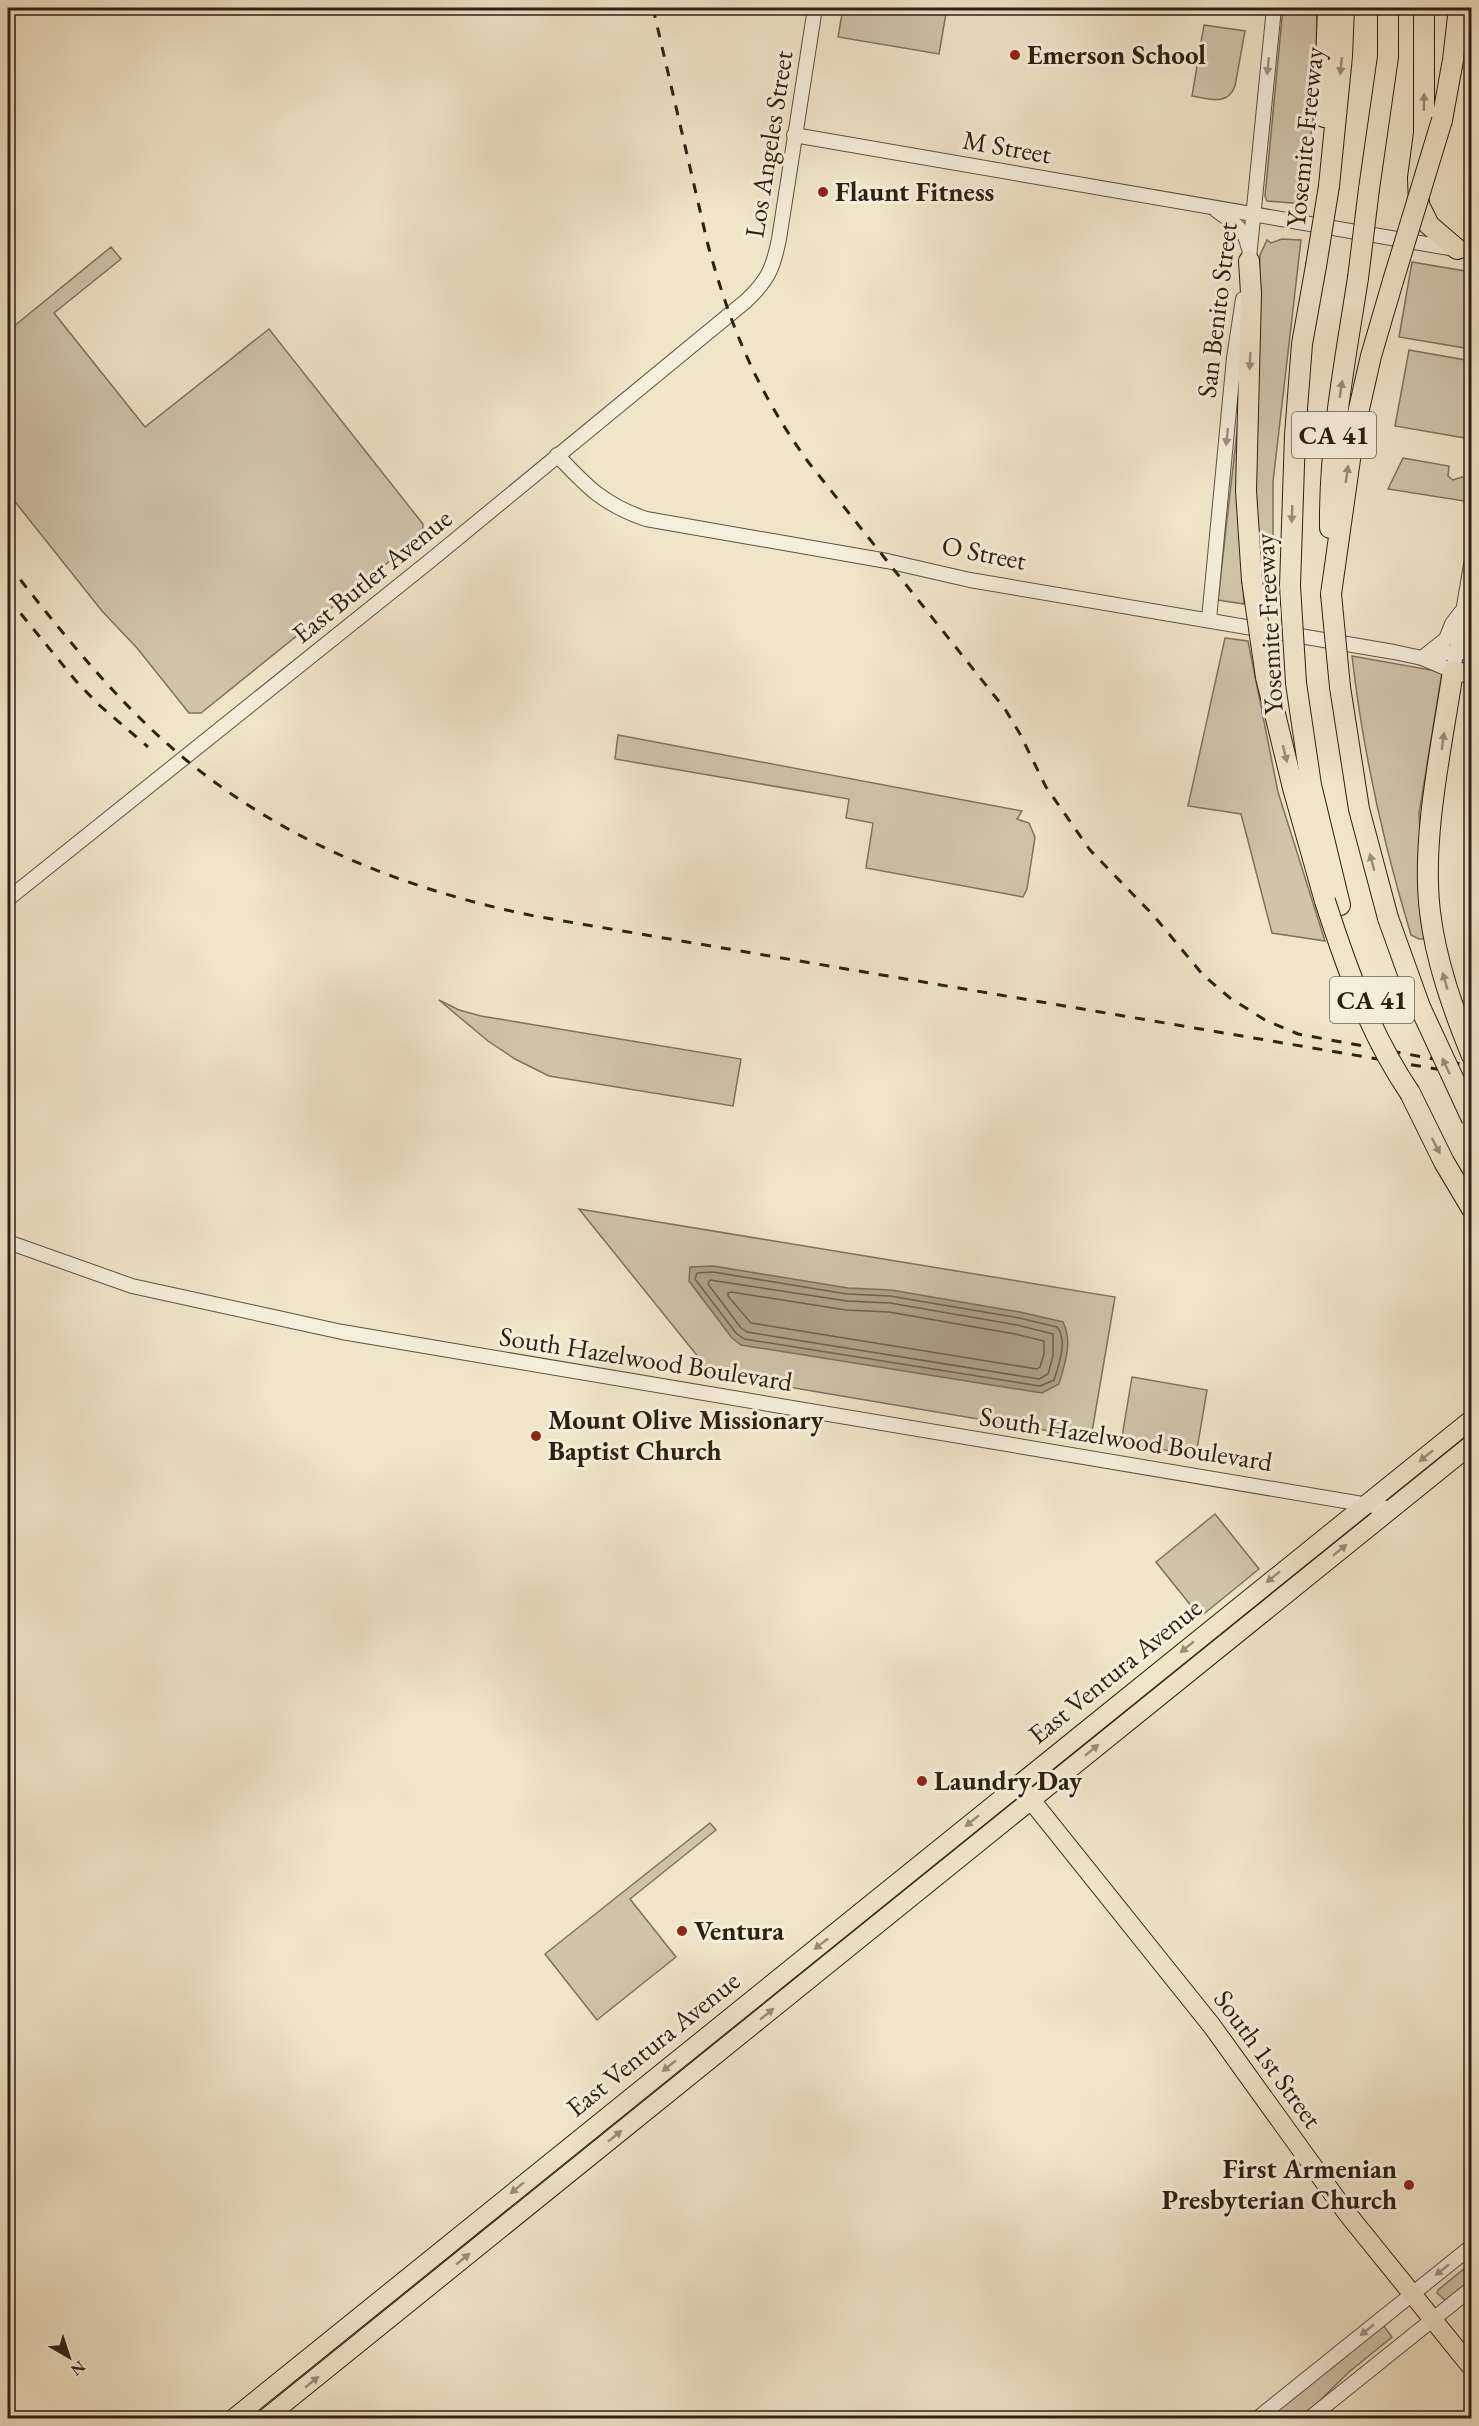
<svg xmlns="http://www.w3.org/2000/svg" width="1479" height="2426" font-family="'EB Garamond',serif">
	<style>
		.green { fill: #d0c4aa; stroke: #7f725e; stroke-width: 1.5 }
		.water { fill: #afa28b; stroke: #7b6e5b; stroke-width: 1.5 }
		.lines { fill: none; stroke-linecap: round; stroke-linejoin: round }
		.shore { stroke: #6e614e; stroke-width: 1.5 }
		.minor-casing { stroke: #5f5140; stroke-width: 16 }
		.major-casing { stroke: #2e2012; stroke-width: 20 }
		.highway-casing { stroke: #2e2012; stroke-width: 22 }
		.minor { stroke: #f6eedc; stroke-width: 14 }
		.major { stroke: #f1e5c9; stroke-width: 18 }
		.highway { stroke: #f1e5c9; stroke-width: 20 }
		.rail { stroke: #2e2012; stroke-width: 3; stroke-dasharray: 10 10; stroke-linecap: butt }
		.highway-bridge-casing { stroke: #2e2012; stroke-width: 22; stroke-linecap: butt }
		.highway-bridge { stroke: #f1e5c9; stroke-width: 20 }
		.oneway { fill: #9c9181 }
		.oneway2 { fill: #998c77 }
		.poi-dot { fill: #8f2418; stroke: #f6eedc; stroke-width: 2 }
		.labels { text-anchor: middle; stroke-width: 6; stroke-linejoin: round; paint-order: stroke }
		.shield { fill: #f6eedc; stroke: #6a5e4f; stroke-width: 1.5 }
		.shield-label { font-size: 26px; font-weight: bold; fill: #2e2012 }
		.poi-label { font-size: 27px; font-weight: bold; fill: #2e2012; stroke: #f6eedc; text-anchor: start }
		.street-label { font-size: 27px; fill: #2e2012; stroke: #f6eedc }
	</style>
	<rect width="100%" height="100%" fill="#f1e5c9"/>
	<filter id="stains"><feTurbulence type="fractalNoise" baseFrequency=".00333" numOctaves="4"/><feColorMatrix values="0 0 0 0 .2 0 0 0 0 .09 0 0 0 0 .02 0 0 0 .5 -.17"/></filter>
	<radialGradient id="worn" r=".72"><stop offset=".6" stop-color="#630" stop-opacity="0"/><stop offset="1" stop-color="#630" stop-opacity=".3"/></radialGradient>
	<g class="green">
		<polygon points="843,8 947,8 939,54 838,37"/>
		<polygon points="1283,8 1317,8 1316,79 1305,204 1267,201 1265,196"/>
		<path d="M1204,25L1245,31L1235,86C1228,106 1209,99 1192,96Z"/>
		<polygon points="1282,239 1301,240 1273,482 1273,583 1262,583 1253,451 1260,255 1267,240 1271,243"/>
		<polygon points="111,247 121,259 54,313 145,427 269,329 423,524 422,535 201,713 189,713 137,648 102,611 8,493 8,331"/>
		<polygon points="1412,262 1471,272 1471,349 1399,337"/>
		<polygon points="1409,350 1471,361 1471,439 1395,426"/>
		<polygon points="1240,405 1237,483 1244,604 1218,600"/>
		<polygon points="1403,458 1449,466 1448,476 1453,480 1462,477 1471,478 1470,502 1388,489"/>
		<polygon points="1225,638 1248,641 1278,792 1325,941 1272,933 1241,814 1188,806"/>
		<path d="M1352,656L1442,672L1419,814L1427,939H1419L1411,935C1383,843 1363,752 1352,656Z"/>
		<polygon points="618,735 1022,811 1017,819 1029,823 1035,837 1027,889 1023,897 866,868 873,823 846,818 849,799 615,759"/>
		<polygon points="439,1000 459,1010 481,1016 741,1059 733,1106 549,1076 515,1059 488,1041"/>
		<polygon points="579,1209 1115,1297 1091,1438 712,1374"/>
		<polygon points="1132,1377 1207,1390 1196,1455 1121,1443"/>
		<polygon points="1215,1514 1259,1569 1200,1617 1156,1562"/>
		<polygon points="710,1823 716,1830 630,1899 676,1957 597,2020 545,1954"/>
		<polygon points="1471,2263 1471,2283 1446,2301 1437,2293 1438,2290"/>
		<polygon points="1383,2325 1392,2337 1349,2372 1302,2418 1267,2418"/>
	</g>
	<path class="water" d="M713,1266L848,1288L891,1290L1020,1312L1063,1322C1073,1342 1065,1363 1059,1384L1042,1393L741,1345L732,1338L689,1281L690,1267Z"/>
	<g class="lines">
		<g class="shore">
			<path d="M713,1272L847,1294L890,1296L1019,1318L1057,1327C1068,1340 1059,1364 1054,1380L1040,1386L744,1339L736,1333L695,1279L697,1273Z"/>
			<polygon points="710,1280 847,1301 890,1303 1017,1325 1053,1334 1053,1356 1048,1374 1039,1379 747,1332 741,1328 708,1284"/>
			<polygon points="731,1292 846,1310 889,1312 1015,1334 1044,1341 1044,1354 1040,1367 1037,1369 751,1323 728,1296 728,1293"/>
		</g>
		<g class="minor-casing">
			<g id="minor">
				<polyline points="794,135 1472,252"/>
				<path d="M1216,210C1230,221 1245,228 1248,246"/>
				<polyline points="1248,268 1274,8"/>
				<path d="M557,455C586,486 604,505 646,519L887,561L970,580L1394,652L1422,658L1453,671L1472,559"/>
				<polyline points="1209,619 1234,358 1243,299"/>
				<polyline points="1427,657 1457,651 1472,654"/>
				<polyline points="1422,658 1446,639 1452,624 1461,612"/>
				<path d="M8,899L431,560L746,301C768,280 773,269 779,239L815,8"/>
				<polyline points="8,1242 132,1286 342,1332 1392,1509"/>
				<polyline points="1258,2418 1472,2246"/>
				<polyline points="1310,2418 1472,2288"/>
			</g>
		</g>
		<g class="major-casing">
			<g id="major">
				<polyline points="1453,671 1472,674"/>
				<polyline points="1023,1790 1212,2026 1346,2212 1472,2368"/>
				<polyline points="234,2418 1472,1419"/>
				<polyline points="266,2418 1472,1444"/>
			</g>
		</g>
		<g class="highway-casing">
			<g id="highway">
				<polyline points="1424,8 1424,133 1418,178 1419,205 1429,225 1457,249"/>
				<polyline points="1324,117 1328,8"/>
				<polyline points="1442,120 1453,60 1459,8"/>
				<polyline points="1329,186 1342,56 1344,8"/>
				<polyline points="1369,189 1388,57 1388,8"/>
				<polyline points="1249,261 1251,293 1246,491 1252,580"/>
				<path d="M1330,528C1329,444 1345,361 1358,278"/>
				<polyline points="1290,586 1295,435 1302,344 1316,266"/>
				<polyline points="1331,594 1354,431 1371,356 1393,281"/>
				<path d="M1453,671C1442,746 1421,837 1430,912C1436,962 1453,1009 1472,1056"/>
				<polyline points="1266,677 1293,788 1325,901"/>
				<polyline points="1296,683 1311,785 1340,905"/>
				<polyline points="1340,687 1359,809 1388,918"/>
				<polyline points="1410,1093 1444,1162 1472,1209"/>
			</g>
		</g>
		<use href="#minor" class="minor"/>
		<use href="#major" class="major"/>
		<use href="#highway" class="highway"/>
		<g class="rail">
			<path d="M653,8L708,245C731,329 758,393 809,463L1005,709L1020,734L1046,787L1090,850L1154,916L1203,975L1230,998L1265,1020L1298,1034L1472,1066"/>
			<path d="M8,564C52,620 96,676 148,726C256,830 388,886 534,916L1472,1075"/>
			<polyline points="8,598 76,681 98,704 148,747"/>
		</g>
		<g class="highway-bridge-casing">
			<g id="highway-bridge">
				<polyline points="1316,266 1329,186"/>
				<polyline points="1358,278 1369,189"/>
				<polyline points="1393,281 1442,120"/>
				<polyline points="1252,580 1266,677"/>
				<polyline points="1290,586 1296,683"/>
				<polyline points="1331,594 1340,687"/>
				<path d="M1325,901C1347,969 1370,1034 1410,1093"/>
				<polyline points="1388,918 1420,1007 1472,1119"/>
			</g>
		</g>
		<use href="#highway-bridge" class="highway-bridge"/>
	</g>
	<defs><path id="oneway-solid" d="M-6-.8H1V-3.2L6.5 0L1 3.2V.8H-6Z" transform="scale(1.5)"/></defs>
	<g class="oneway">
		<use href="#oneway-solid" transform="translate(1268 66) rotate(96)"/>
		<use href="#oneway-solid" transform="translate(1227 437) rotate(96)"/>
		<use href="#oneway-solid" transform="translate(1442 2270) rotate(142)"/>
		<use href="#oneway-solid" transform="translate(1367 2330) rotate(141)"/>
	</g>
	<g class="oneway2">
		<use href="#oneway-solid" transform="translate(1341 66) rotate(96)"/>
		<use href="#oneway-solid" transform="translate(1424 102) rotate(-89)"/>
		<use href="#oneway-solid" transform="translate(1250 361) rotate(92)"/>
		<use href="#oneway-solid" transform="translate(1341 389) rotate(-81)"/>
		<use href="#oneway-solid" transform="translate(1347 474) rotate(-82)"/>
		<use href="#oneway-solid" transform="translate(1292 514) rotate(92)"/>
		<use href="#oneway-solid" transform="translate(1443 741) rotate(-82)"/>
		<use href="#oneway-solid" transform="translate(1285 754) rotate(76)"/>
		<use href="#oneway-solid" transform="translate(1372 862) rotate(-105)"/>
		<use href="#oneway-solid" transform="translate(1445 981) rotate(-106)"/>
		<use href="#oneway-solid" transform="translate(1446 1066) rotate(-115)"/>
		<use href="#oneway-solid" transform="translate(1436 1146) rotate(63)"/>
		<use href="#oneway-solid" transform="translate(1426 1456) rotate(141)"/>
		<use href="#oneway-solid" transform="translate(1340 1550) rotate(-39)"/>
		<use href="#oneway-solid" transform="translate(1273 1577) rotate(141)"/>
		<use href="#oneway-solid" transform="translate(1187 1647) rotate(141)"/>
		<use href="#oneway-solid" transform="translate(1092 1750) rotate(-39)"/>
		<use href="#oneway-solid" transform="translate(972 1821) rotate(141)"/>
		<use href="#oneway-solid" transform="translate(821 1944) rotate(142)"/>
		<use href="#oneway-solid" transform="translate(767 2014) rotate(-39)"/>
		<use href="#oneway-solid" transform="translate(669 2066) rotate(141)"/>
		<use href="#oneway-solid" transform="translate(615 2136) rotate(-39)"/>
		<use href="#oneway-solid" transform="translate(517 2188) rotate(141)"/>
		<use href="#oneway-solid" transform="translate(463 2259) rotate(-39)"/>
		<use href="#oneway-solid" transform="translate(312 2382) rotate(-39)"/>
	</g>
	<g class="poi-dot">
		<circle cx="1015" cy="55" r="6"/>
		<circle cx="823" cy="192" r="6"/>
		<circle cx="536" cy="1436" r="6"/>
		<circle cx="922" cy="1781" r="6"/>
		<circle cx="682" cy="1931" r="6"/>
		<circle cx="1409" cy="2185" r="6"/>
	</g>
	<g class="labels">
		<g class="shield">
			<rect x="1292" y="412" width="84" height="46" rx="4.5"/>
			<rect x="1330" y="977" width="84" height="46" rx="4.5"/>
		</g>
		<g class="shield-label">
			<text x="1334" y="444">CA 41</text>
			<text x="1372" y="1009">CA 41</text>
		</g>
		<g class="poi-label">
			<text x="1027" y="64">Emerson School</text>
			<text x="835" y="201">Flaunt Fitness</text>
			<text x="548" y="1429">Mount Olive Missionary<tspan x="548" dy="31">Baptist Church</tspan></text>
			<text x="934" y="1790">Laundry Day</text>
			<text x="694" y="1940">Ventura</text>
			<text x="1397" y="2178" text-anchor="end">First Armenian<tspan x="1397" dy="31">Presbyterian Church</tspan></text>
		</g>
		<g class="street-label">
			<text transform="translate(1305 137) rotate(-84)" y="9">Yosemite Freeway</text>
			<text transform="translate(769 144) rotate(-81)" y="9">Los Angeles Street</text>
			<text transform="translate(1007 147) rotate(10)" y="9">M Street</text>
			<text transform="translate(1217 310) rotate(-83)" y="9">San Benito Street</text>
			<text transform="translate(984 553) rotate(11)" y="9">O Street</text>
			<text transform="translate(372 576) rotate(-39)" y="9">East Butler Avenue</text>
			<text transform="translate(1269 624) rotate(-93)" y="9">Yosemite Freeway</text>
			<text transform="translate(646 1359) rotate(9)" y="9">South Hazelwood Boulevard</text>
			<text transform="translate(1126 1439) rotate(9)" y="9">South Hazelwood Boulevard</text>
			<text transform="translate(1115 1671) rotate(-39)" y="9">East Ventura Avenue</text>
			<text transform="translate(653 2044) rotate(-39)" y="9">East Ventura Avenue</text>
			<text transform="translate(1268 2059) rotate(54)" y="9">South 1st Street</text>
		</g>
	</g>
	<rect width="1479" height="2426" fill="none" stroke="#f1e5c9" stroke-width="30"/>
	<rect x="9" y="9" width="1461" height="2408" fill="none" stroke="#2e2012" stroke-width="3"/>
	<rect x="15" y="15" width="1449" height="2396" fill="none" stroke="#2e2012" stroke-width="1.5"/>
	<g transform="translate(69 2357) rotate(141)" stroke="#f6eedc" stroke-width="4.5" paint-order="stroke">
	<path d="M0-4.5L10 22L0 15L-10 22Z" fill="#2e2012"/>
	<text y="-9" font-size="16" font-weight="bold" text-anchor="middle" fill="#2e2012">N</text>
	</g>
	<rect width="100%" height="100%" filter="url(#stains)"/>
	<rect width="100%" height="100%" fill="url(#worn)"/>
</svg>
